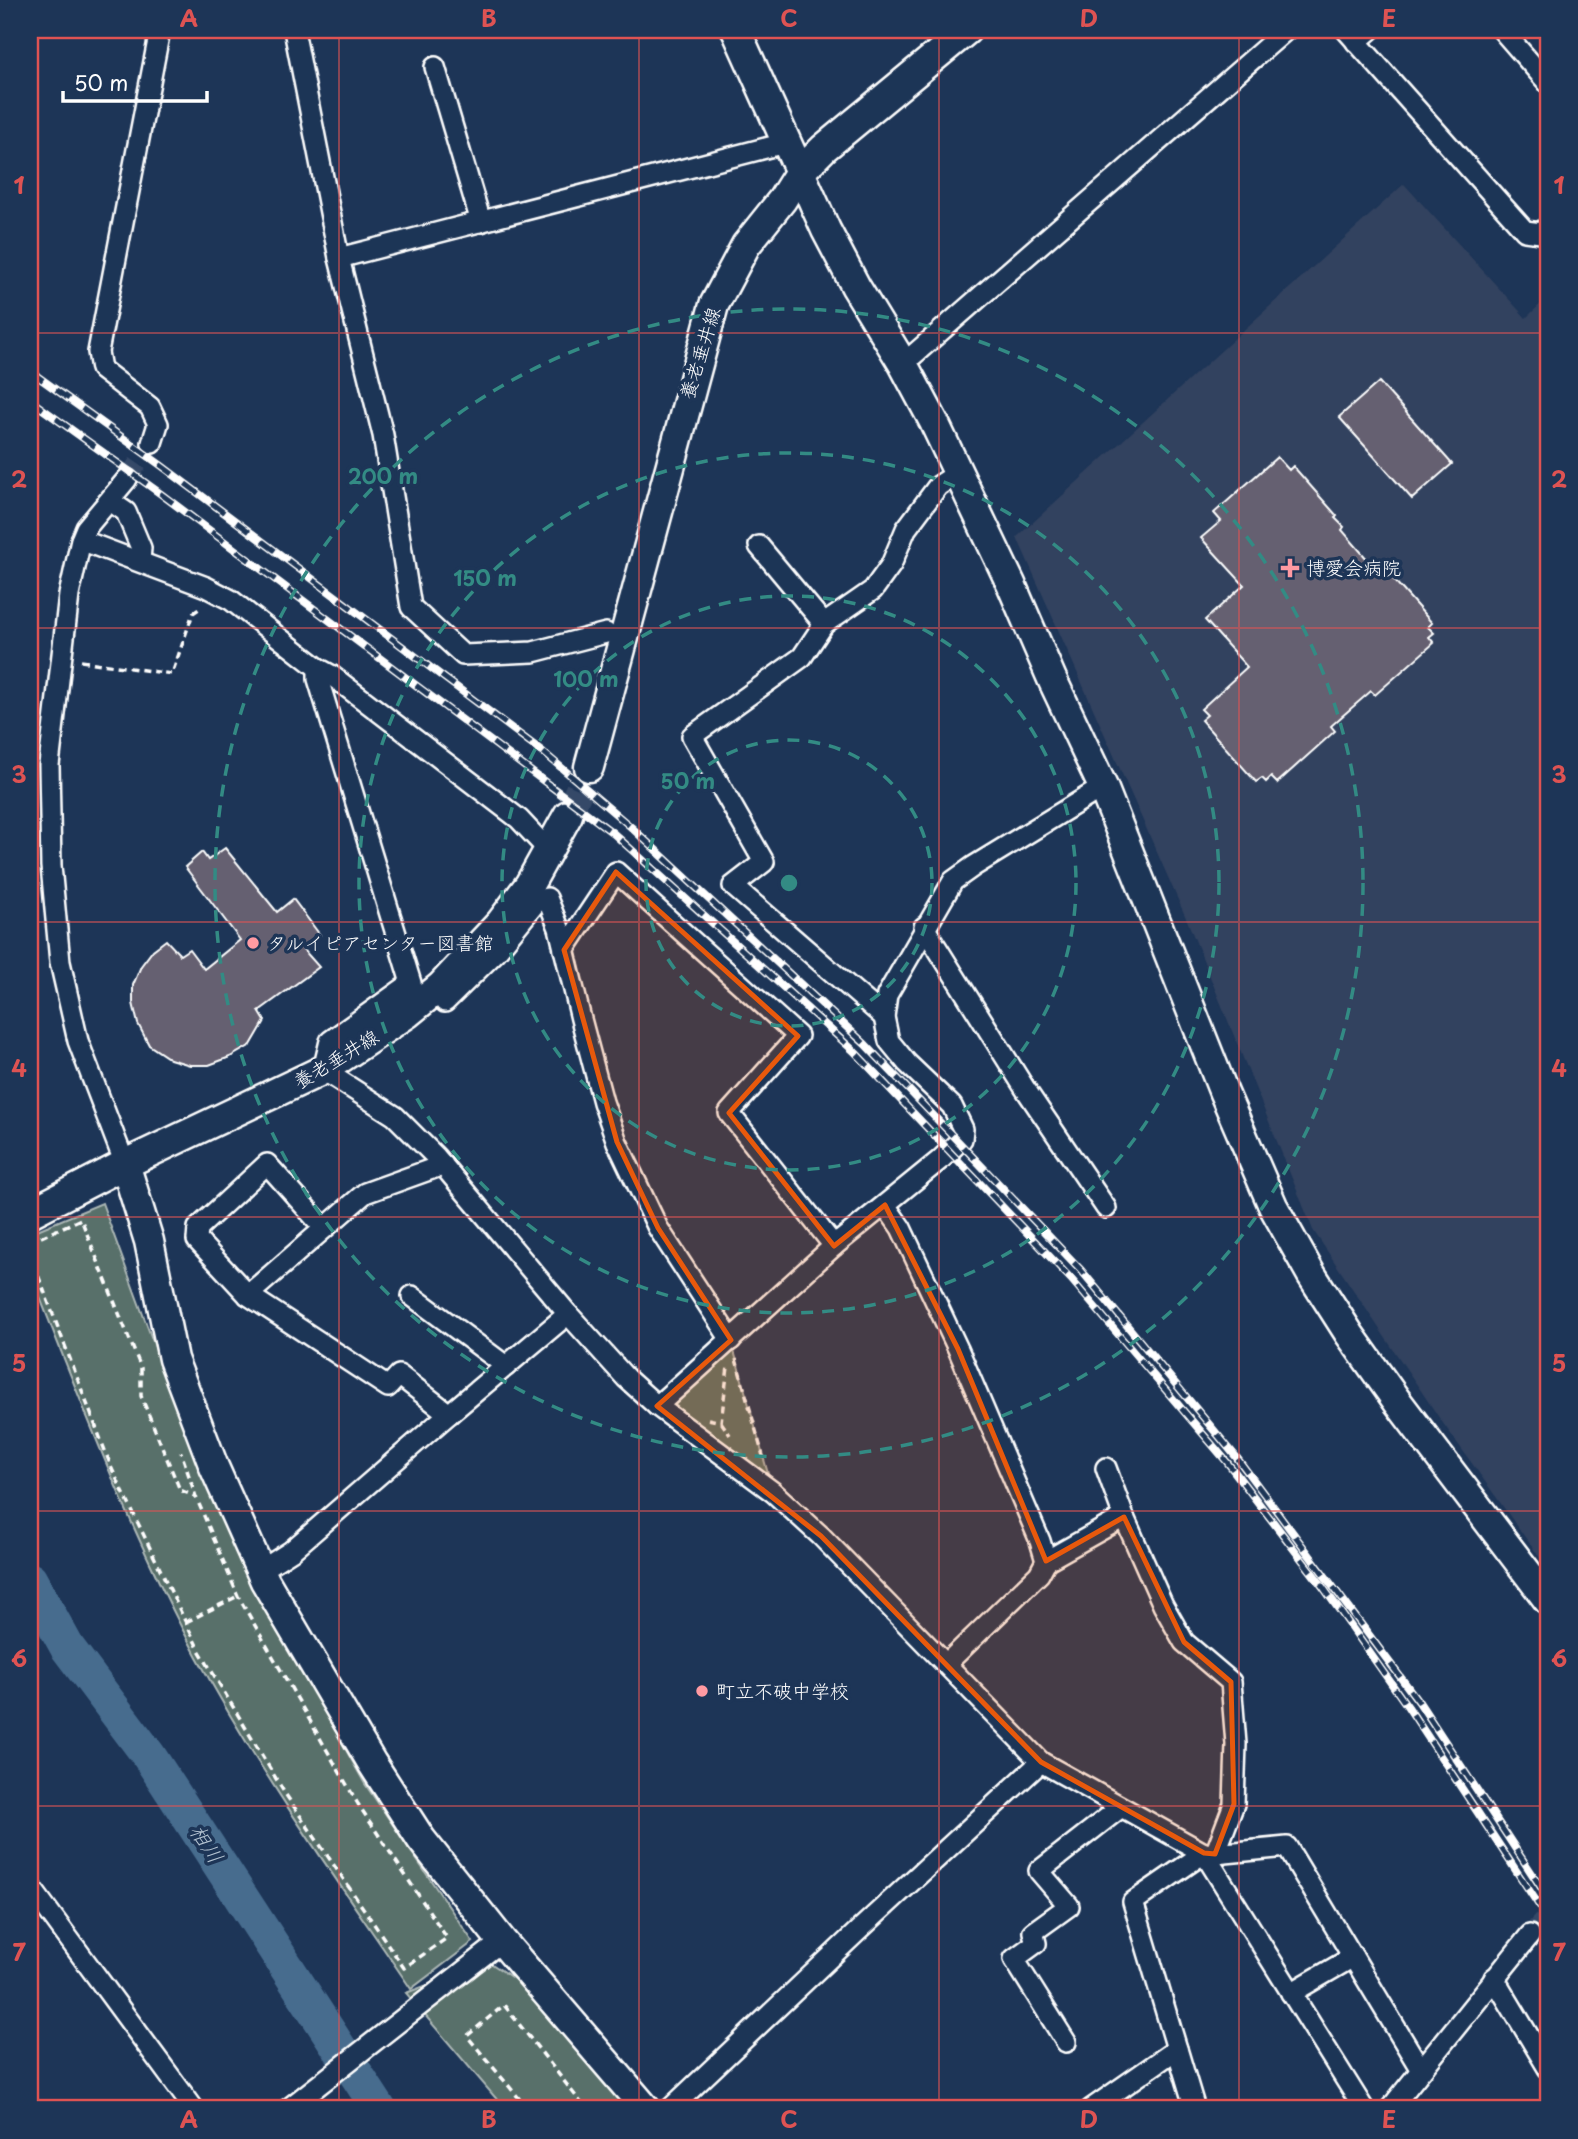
<svg xmlns="http://www.w3.org/2000/svg" width="1578" height="2139" font-family="'Playpen Sans','Klee One',sans-serif">
	<style>
		.built { fill: #33425f }
		.green { fill: #586f6b; stroke: #acb7b5; stroke-width: 2 }
		.lines { fill: none; stroke-linecap: round; stroke-linejoin: round }
		.river { stroke: #476c8e; stroke-width: 35 }
		.building { fill: #656171; stroke: #fff; stroke-width: 2 }
		.street-tunnel { stroke: #344968; stroke-width: 19; stroke-dasharray: 19 10; stroke-linecap: butt }
		.secondary-tunnel { stroke: #344968; stroke-width: 28; stroke-dasharray: 28 14; stroke-linecap: butt }
		.street-casing { stroke: #fff; stroke-width: 24 }
		.secondary-casing { stroke: #fff; stroke-width: 33 }
		.path { stroke: #fff; stroke-width: 3.5; stroke-dasharray: 7 5; stroke-linecap: butt }
		.street { stroke: #1d3557; stroke-width: 19 }
		.secondary { stroke: #1d3557; stroke-width: 28 }
		.rail-casing { stroke: #fff; stroke-width: 8 }
		.rail { stroke: #1d3557; stroke-width: 5; stroke-dasharray: 16; stroke-linecap: butt }
		.marked { fill: #e8590c; fill-opacity: 0.2; stroke: #e8590c; stroke-width: 5; stroke-linejoin: round }
		.grid { fill: none; stroke: #de5353; stroke-width: 2; stroke-opacity: 0.55 }
		.ring { fill: none; stroke: #338b84; stroke-width: 3.5; stroke-dasharray: 12 9 }
		.poi-dot { fill: #ff9aa2; stroke: #1d3557; stroke-width: 2.5 }
		.labels { text-anchor: middle; stroke-width: 7; stroke-linejoin: round; paint-order: stroke }
		.street-label { font-size: 19px; fill: #fff; stroke: #1d3557 }
		.poi-label { font-size: 19px; fill: #fff; stroke: #1d3557; text-anchor: start }
		.water-label { font-size: 21px; font-style: italic; fill: #b5c4d2; stroke: #1d3557 }
		.centre { fill: #338b84; stroke: #1d3557; stroke-width: 3.5 }
		.ring-label { font-size: 21px; text-anchor: middle; font-weight: bold; fill: #338b84; stroke: #1d3557; stroke-width: 7; stroke-linejoin: round; paint-order: stroke }
		.neatline { fill: none; stroke: #de5353; stroke-width: 2.5 }
		.grid-label { font-size: 23px; text-anchor: middle; font-weight: bold; fill: #de5353 }
	</style>
	<rect width="100%" height="100%" fill="#1d3557"/>
	<filter id="ink" filterUnits="userSpaceOnUse"><feTurbulence type="fractalNoise" baseFrequency=".0143" numOctaves="2"/><feDisplacementMap in="SourceGraphic" scale="14" xChannelSelector="R" yChannelSelector="G"/><feConvolveMatrix kernelMatrix="1 2 1 2 8 2 1 2 1" color-interpolation-filters="sRGB"/></filter>
	<g filter="url(#ink)">
		<polygon class="built" points="1404,184 1526,318 1548,297 1548,1569 1440,1419 1313,1230 1187,920 1017,537"/>
		<g class="green">
			<path d="M102,1203L156,1350L244,1567L365,1784L473,1942L411,1989C337,1880 259,1772 196,1655C130,1532 81,1402 30,1272V1233Z"/>
			<polygon points="731,1340 773,1492 657,1406"/>
			<polygon points="489,1962 523,1985 630,2109 505,2109 406,1993"/>
		</g>
		<g class="lines">
			<polyline class="river" points="30,1580 67,1647 149,1756 379,2109"/>
		</g>
		<g class="building">
			<polygon points="1379,382 1452,464 1412,499 1339,417"/>
			<polygon points="1277,457 1289,470 1293,466 1337,516 1335,518 1344,527 1342,530 1374,567 1379,563 1432,623 1428,627 1434,633 1429,637 1434,643 1375,695 1371,691 1340,718 1331,726 1335,731 1277,783 1271,777 1266,782 1262,778 1256,782 1201,720 1207,715 1201,709 1247,667 1205,620 1244,585 1201,538 1221,521 1214,513"/>
			<polygon points="225,848 277,912 293,899 320,935 303,949 319,967 259,1011 265,1021 251,1045 230,1057 209,1065 190,1065 170,1059 149,1045 138,1024 133,1003 133,985 141,966 153,950 166,940 180,955 189,949 204,969 240,940 185,867 202,852 208,860"/>
		</g>
		<g class="lines">
			<g class="street-tunnel">
				<polyline points="127,479 152,443"/>
				<polyline points="1530,1935 1548,1915"/>
			</g>
			<polyline class="secondary-tunnel" points="568,815 589,767"/>
			<g class="street-casing">
				<g id="street">
					<polyline points="294,30 339,258 785,143"/>
					<polyline points="1346,30 1525,231 1541,233 1548,226"/>
					<polyline points="1502,30 1548,83"/>
					<polyline points="1356,42 1370,30"/>
					<polyline points="435,67 481,222"/>
					<polyline points="339,258 383,435 411,607 463,655 533,652 606,633"/>
					<polyline points="903,364 1286,30"/>
					<polyline points="152,443 158,424 150,407 101,369 98,352 160,30"/>
					<polyline points="110,501 126,512 141,548 140,561"/>
					<polyline points="81,540 206,587 231,600 318,668 331,675 519,819 549,851"/>
					<polyline points="759,546 824,624"/>
					<polyline points="318,668 318,679 411,983 330,1041 323,1070 395,1116 436,1157 568,1314 626,1378 657,1406 773,1492 821,1536 1041,1762 1204,1853 1364,2109"/>
					<polyline points="924,927 1024,1087 1106,1208"/>
					<polyline points="564,950 616,872 798,1036 729,1113 834,1246"/>
					<polyline points="445,1002 496,952 538,900 547,898 559,928 581,1019 603,1102 617,1142 658,1228 731,1340"/>
					<polyline points="884,1017 733,886 764,862 692,736 802,657 824,624 873,590 891,565 906,529 938,486 958,473"/>
					<polyline points="125,1164 78,1041 60,962 51,866 49,765 69,595 81,540 86,528 127,479"/>
					<polyline points="443,1165 365,1193 248,1295 388,1387 399,1375 449,1414 568,1314"/>
					<polyline points="885,1205 901,1228 958,1349 1040,1541 1046,1561 1039,1574 946,1664"/>
					<polyline points="248,1295 197,1240 198,1228 267,1164 324,1228"/>
					<polyline points="412,1296 506,1366"/>
					<polyline points="657,1406 834,1246 941,1159 962,1139 963,1129 952,1106 907,1063 889,1041 884,1017 887,995 953,881 974,866 1103,787"/>
					<polyline points="1124,1517 1163,1605 1184,1642 1231,1682 1236,1744 1234,1804 1215,1854 1204,1853 1133,1902 1195,2109"/>
					<polyline points="1046,1561 1124,1517 1106,1468"/>
					<polyline points="260,1571 291,1551 449,1414"/>
					<polyline points="1215,1854 1287,1847 1421,2070"/>
					<polyline points="30,1886 194,2109"/>
					<polyline points="1494,1978 1548,2068"/>
					<polyline points="1291,1993 1353,1957"/>
					<polyline points="1066,2042 1014,1959 1036,1943 1033,1932 1069,1906 1039,1871 1120,1808"/>
					<polyline points="288,2109 502,1941"/>
					<polyline points="670,2109 859,1930 1041,1762"/>
					<polyline points="1091,2109 1177,2049"/>
					<polyline points="1390,2109 1530,1935"/>
				</g>
			</g>
			<g class="secondary-casing">
				<g id="secondary">
					<polyline points="736,30 826,230 856,287 903,364 934,422 1011,584 1052,679 1103,787 1224,1093 1273,1206 1311,1274 1350,1335 1397,1401 1548,1600"/>
					<polyline points="589,767 714,305 746,245 782,200 799,173 824,148 967,30"/>
					<polyline points="125,1164 149,1241 173,1359 214,1467 265,1581 372,1763 421,1839 502,1941 646,2109"/>
					<polyline points="30,1213 125,1164 323,1070 408,1013 441,986 501,922 529,885 568,815"/>
				</g>
			</g>
			<g class="path">
				<polyline points="81,661 172,674 193,613 202,607"/>
				<polyline points="30,1242 81,1219 141,1368 141,1396 180,1490 196,1497"/>
				<polyline points="30,1254 112,1469 199,1650 284,1792 404,1968 447,1938 358,1804 238,1596 196,1497 181,1452"/>
				<polyline points="736,1359 765,1463"/>
				<polyline points="708,1419 721,1422 728,1367"/>
				<polyline points="721,1422 730,1435"/>
				<polyline points="186,1622 238,1596"/>
				<polyline points="528,2109 467,2036 504,2005 586,2109"/>
			</g>
			<use href="#street" class="street"/>
			<use href="#secondary" class="secondary"/>
			<g class="rail-casing">
				<g id="rail">
					<polyline points="30,371 162,466 543,752 631,827 865,1044 1081,1270 1237,1458 1419,1702 1548,1898"/>
					<polyline points="30,400 161,494 613,833 854,1051 1071,1279 1227,1462 1323,1587 1408,1707 1548,1919"/>
				</g>
			</g>
			<use href="#rail" class="rail"/>
		</g>
	</g>
	<path class="marked" d="M616,872L798,1036L729,1113L834,1246L885,1205L958,1349L1046,1561L1124,1517L1184,1642L1231,1682L1234,1804L1215,1854L1204,1853L1041,1762L821,1536L657,1406L731,1340L658,1228L617,1142L564,950Z"/>
	<path class="grid" d="M339,30V2109M639,30V2109M939,30V2109M1239,30V2109M30,333H1548M30,628H1548M30,922H1548M30,1217H1548M30,1511H1548M30,1806H1548"/>
	<g class="ring">
		<circle cx="789" cy="883" r="143"/>
		<circle cx="789" cy="883" r="287"/>
		<circle cx="789" cy="883" r="430"/>
		<circle cx="789" cy="883" r="574"/>
	</g>
	<g class="poi-dot">
		<path d="M1286.5 557.5h7v7h7v7h-7v7h-7v-7h-7v-7h7z"/>
		<circle cx="253" cy="943" r="7"/>
		<circle cx="702" cy="1691" r="7"/>
	</g>
	<g class="labels">
		<g class="street-label">
			<text transform="translate(700 353) rotate(-73)" y="7">養老垂井線</text>
			<text transform="translate(336 1059) rotate(-31)" y="7">養老垂井線</text>
		</g>
		<g class="poi-label">
			<text x="1306" y="575">博愛会病院</text>
			<text x="267" y="950">タルイピアセンター図書館</text>
			<text x="716" y="1698">町立不破中学校</text>
		</g>
		<g class="water-label">
			<text transform="translate(206 1844) rotate(57)" y="7">相川</text>
		</g>
	</g>
	<circle cx="789" cy="883" r="10" class="centre"/>
	<g class="ring-label">
		<text x="383" y="484">200 m</text>
		<text x="485" y="586">150 m</text>
		<text x="586" y="687">100 m</text>
		<text x="688" y="789">50 m</text>
	</g>
	<rect width="1578" height="2139" fill="none" stroke="#1d3557" stroke-width="77"/>
	<path d="M63 91v10h144v-10" fill="none" stroke="#ffffff" stroke-width="3.5"/>
	<text x="74" y="91" font-size="21" fill="#ffffff" stroke="#1d3557" stroke-width="5" paint-order="stroke">50 m</text>
	<rect x="38" y="38" width="1502" height="2062" class="neatline"/>
	<g class="grid-label">
		<text x="189" y="27">A</text>
		<text x="489" y="27">B</text>
		<text x="789" y="27">C</text>
		<text x="1089" y="27">D</text>
		<text x="1389" y="27">E</text>
		<text x="19" y="194">1</text>
		<text x="1559" y="194">1</text>
		<text x="19" y="488">2</text>
		<text x="1559" y="488">2</text>
		<text x="19" y="783">3</text>
		<text x="1559" y="783">3</text>
		<text x="19" y="1077">4</text>
		<text x="1559" y="1077">4</text>
		<text x="19" y="1372">5</text>
		<text x="1559" y="1372">5</text>
		<text x="19" y="1667">6</text>
		<text x="1559" y="1667">6</text>
		<text x="19" y="1961">7</text>
		<text x="1559" y="1961">7</text>
		<text x="189" y="2128">A</text>
		<text x="489" y="2128">B</text>
		<text x="789" y="2128">C</text>
		<text x="1089" y="2128">D</text>
		<text x="1389" y="2128">E</text>
	</g>
</svg>
